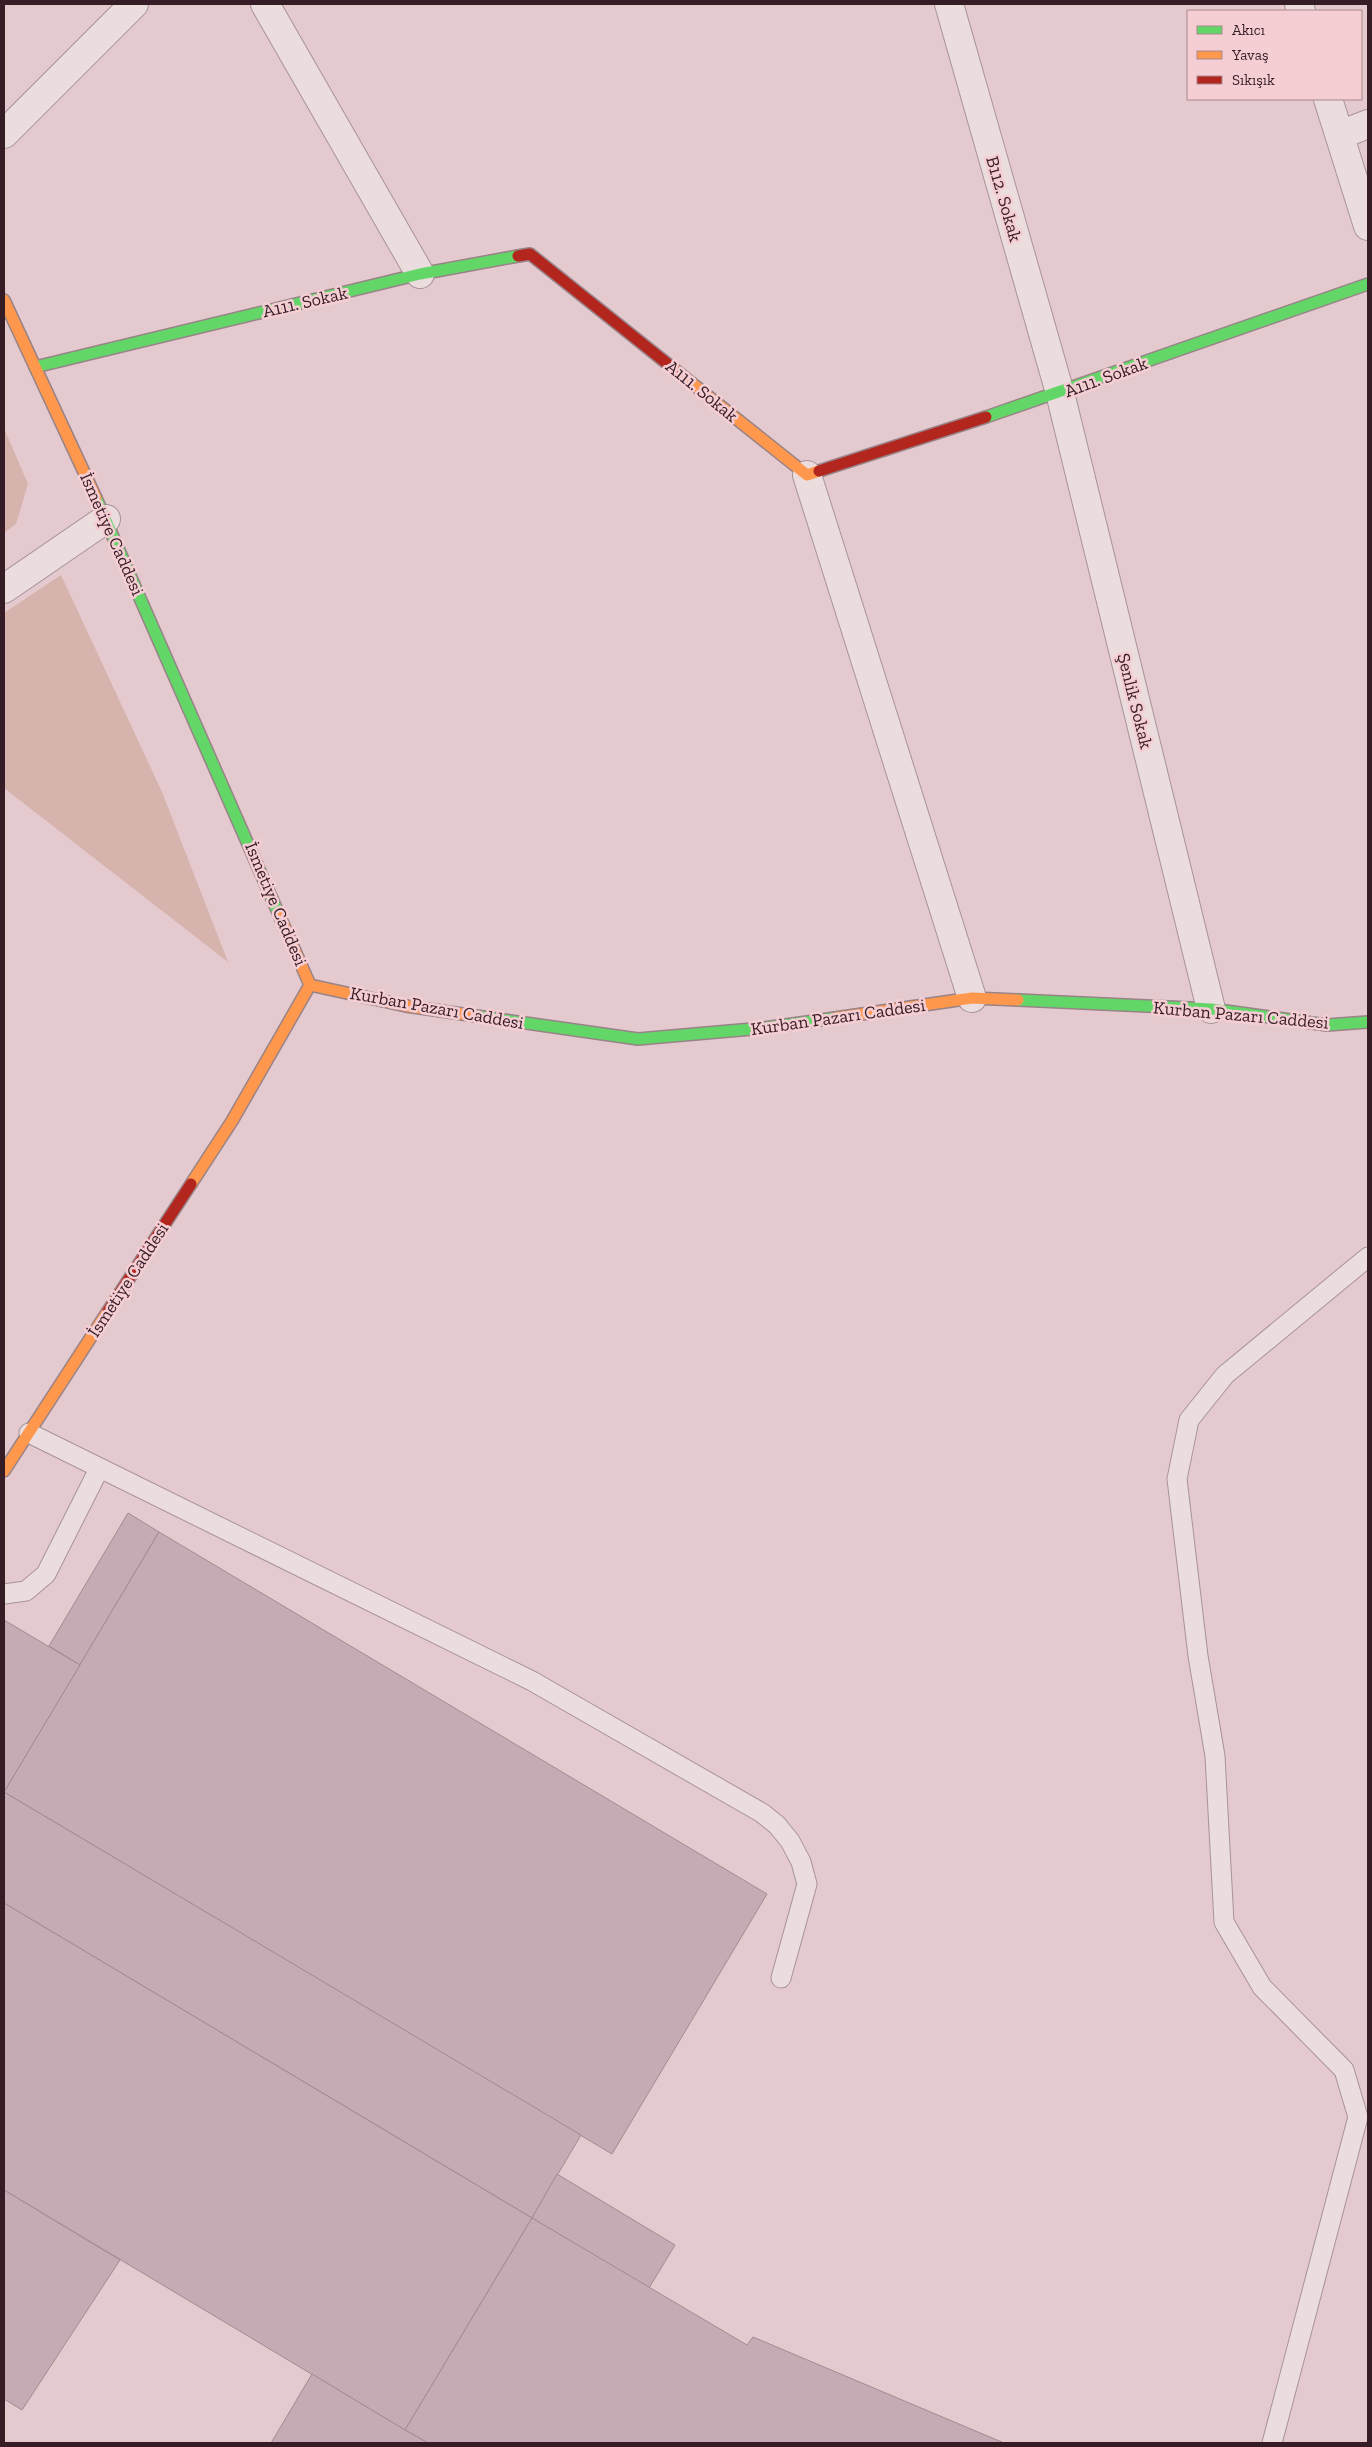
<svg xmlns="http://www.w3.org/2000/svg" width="1372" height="2447" font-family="'Zilla Slab',serif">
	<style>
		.green { fill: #d7b3ae }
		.building { fill: #c7abb4; stroke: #a38a92 }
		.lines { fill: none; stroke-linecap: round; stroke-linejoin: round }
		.lane-casing { stroke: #a89398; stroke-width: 21 }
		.street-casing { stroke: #a89398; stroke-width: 30 }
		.fast-casing { stroke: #988388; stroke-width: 14 }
		.slow-casing { stroke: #988388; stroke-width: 14 }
		.jam-casing { stroke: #988388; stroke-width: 14 }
		.lane { stroke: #ebdcde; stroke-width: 19 }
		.street { stroke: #ebdcde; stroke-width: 28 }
		.fast { stroke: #63d668; stroke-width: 11 }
		.slow { stroke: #ff974d; stroke-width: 11 }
		.jam { stroke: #b3261e; stroke-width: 11 }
		.labels { text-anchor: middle; stroke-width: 5; stroke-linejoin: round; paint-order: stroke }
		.street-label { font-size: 18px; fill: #361c25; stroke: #f5ced4 }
	</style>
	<rect width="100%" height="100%" fill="#e4cace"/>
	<g class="green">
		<polygon points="4,428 28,484 16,524 4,533"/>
		<polygon points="61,575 162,792 228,962 4,788 4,613"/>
	</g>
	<g class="building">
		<polygon points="128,1513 159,1532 80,1665 49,1646"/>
		<polygon points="159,1532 767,1894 612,2154 4,1792"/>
		<polygon points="4,1620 80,1665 4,1792"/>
		<polygon points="4,1792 581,2135 532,2218 4,1903"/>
		<polygon points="4,1903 532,2218 405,2430 4,2190"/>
		<polygon points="557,2174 675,2245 649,2288 532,2218"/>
		<polygon points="4,2190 120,2260 22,2410 4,2399"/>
		<polygon points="532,2218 747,2345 753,2337 1004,2443 428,2443 405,2430"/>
		<polygon points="312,2374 405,2430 428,2443 271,2443"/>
	</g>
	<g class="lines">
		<g class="lane-casing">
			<g id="lane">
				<polyline points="29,1433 532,1681 762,1813 777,1825 790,1841 801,1862 807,1884 781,1978"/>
				<polyline points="4,1594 26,1591 46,1574 99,1469"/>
				<polyline points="1272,2443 1358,2117 1344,2070 1262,1987 1224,1922 1215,1756 1198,1656 1177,1479 1189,1420 1225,1375 1368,1257"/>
			</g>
		</g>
		<g class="street-casing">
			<g id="street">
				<polyline points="265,4 420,274"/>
				<polyline points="949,4 1060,393 1211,1009"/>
				<polyline points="1299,4 1301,11"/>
				<polyline points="1328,99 1368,226"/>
				<polyline points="4,134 134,4"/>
				<polyline points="1340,135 1368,124"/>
				<polyline points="807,475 972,998"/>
				<polyline points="4,589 106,519"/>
			</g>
		</g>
		<g class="fast-casing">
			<g id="fast">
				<polyline points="35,367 420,274 518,256"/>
				<polyline points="986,417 1368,284"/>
				<polyline points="96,498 280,917"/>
				<polyline points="1018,1000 1211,1009 1327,1025 1368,1022"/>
				<polyline points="476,1016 638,1039 764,1028 835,1018"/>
			</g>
		</g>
		<g class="slow-casing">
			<g id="slow">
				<polyline points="4,300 96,498"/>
				<polyline points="674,369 807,475 819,471"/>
				<polyline points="310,985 406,1006 476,1016"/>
				<polyline points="835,1018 972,998 1018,1000"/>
				<polyline points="191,1184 232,1121 310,985 280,917"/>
				<polyline points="4,1471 108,1311"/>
			</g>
		</g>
		<g class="jam-casing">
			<g id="jam">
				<polyline points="518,256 530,254 674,369"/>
				<polyline points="819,471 986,417"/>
				<polyline points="108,1311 191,1184"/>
			</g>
		</g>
		<use href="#lane" class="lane"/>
		<use href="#street" class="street"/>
		<use href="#fast" class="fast"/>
		<use href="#slow" class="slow"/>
		<use href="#jam" class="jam"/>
	</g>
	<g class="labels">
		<g class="street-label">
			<text transform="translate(1004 199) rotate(74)" y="6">B112. Sokak</text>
			<text transform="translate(305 302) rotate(-13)" y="6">A111. Sokak</text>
			<text transform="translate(1106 377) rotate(-20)" y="6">A111. Sokak</text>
			<text transform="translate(702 391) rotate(39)" y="6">A111. Sokak</text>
			<text transform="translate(112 534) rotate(66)" y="6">İsmetiye Caddesi</text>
			<text transform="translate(1135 701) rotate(76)" y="6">Şenlik Sokak</text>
			<text transform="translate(276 904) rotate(67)" y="6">İsmetiye Caddesi</text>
			<text transform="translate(437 1008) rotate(10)" y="6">Kurban Pazarı Caddesi</text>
			<text transform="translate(1241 1015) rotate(5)" y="6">Kurban Pazarı Caddesi</text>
			<text transform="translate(838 1017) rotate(-8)" y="6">Kurban Pazarı Caddesi</text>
			<text transform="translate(128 1280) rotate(-57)" y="6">İsmetiye Caddesi</text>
		</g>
	</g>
	<rect width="1372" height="2447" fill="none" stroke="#361c25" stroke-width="10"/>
	<rect x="1187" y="10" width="175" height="90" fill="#f5ced4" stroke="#a9878e"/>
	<rect x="1197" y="26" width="25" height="8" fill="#63d668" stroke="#a9878e"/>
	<text x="1232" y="35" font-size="15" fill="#361c25">Akıcı</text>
	<rect x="1197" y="51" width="25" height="8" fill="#ff974d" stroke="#a9878e"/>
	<text x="1232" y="60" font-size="15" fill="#361c25">Yavaş</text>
	<rect x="1197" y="76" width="25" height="8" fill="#b3261e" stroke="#a9878e"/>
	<text x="1232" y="85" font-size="15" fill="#361c25">Sıkışık</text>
</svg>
